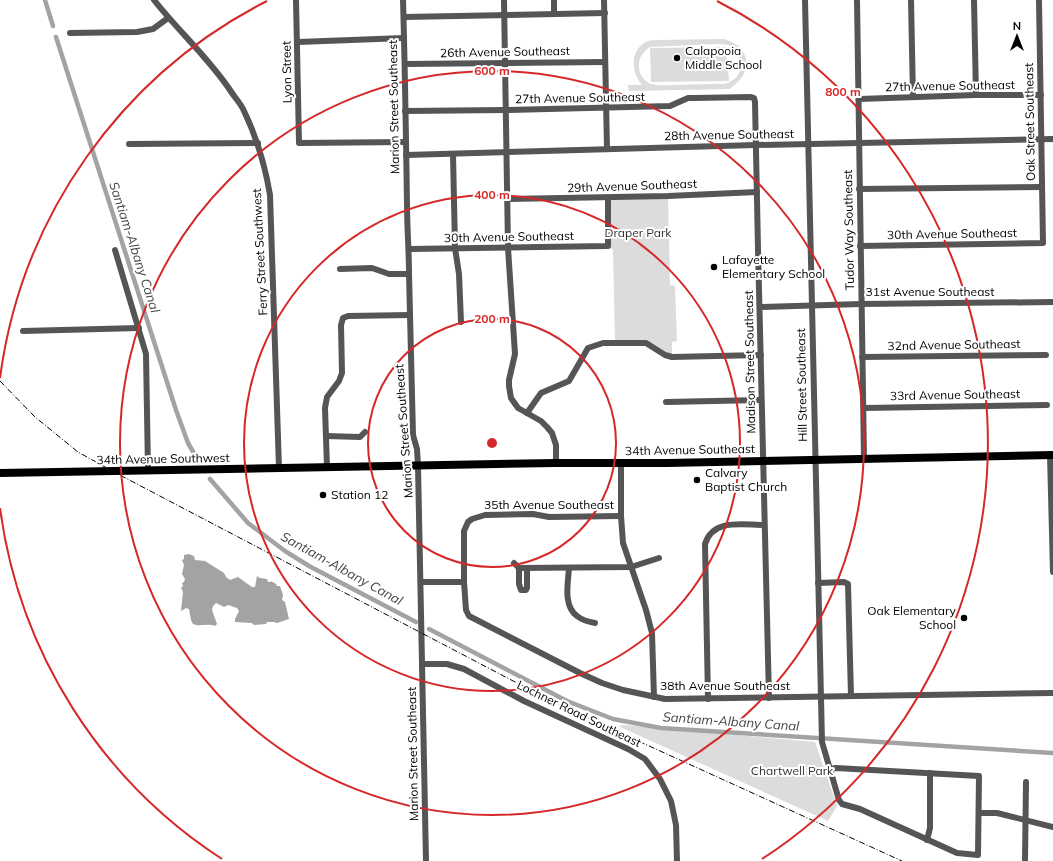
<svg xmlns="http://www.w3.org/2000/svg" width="1053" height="861" font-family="Mulish,sans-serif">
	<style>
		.green { fill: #dcdcdc; fill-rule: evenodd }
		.water { fill: #a3a3a3 }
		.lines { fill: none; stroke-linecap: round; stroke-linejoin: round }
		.canal { stroke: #a3a3a3; stroke-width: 4.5 }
		.minor { stroke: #555; stroke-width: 6 }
		.major { stroke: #000; stroke-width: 8 }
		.rail { stroke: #000; stroke-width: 1; stroke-dasharray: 6 2 1 2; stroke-linecap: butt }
		.ring { fill: none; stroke: #d62828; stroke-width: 2 }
		.poi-dot { fill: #000; stroke: #fff; stroke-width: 1.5 }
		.labels { text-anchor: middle; stroke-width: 4; stroke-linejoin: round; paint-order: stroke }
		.poi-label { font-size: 12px; fill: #000; stroke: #fff; text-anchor: start }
		.street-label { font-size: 12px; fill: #000; stroke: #fff }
		.park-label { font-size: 12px; fill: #333; stroke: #fff }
		.water-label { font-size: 13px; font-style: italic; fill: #444; stroke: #fff }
		.centre { fill: #d62828; stroke: #fff; stroke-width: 2 }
		.ring-label { font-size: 12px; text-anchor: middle; font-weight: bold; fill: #d62828; stroke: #fff; stroke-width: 4; stroke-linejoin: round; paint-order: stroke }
	</style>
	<rect width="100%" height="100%" fill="#fff"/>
	<g class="green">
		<path d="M724,39C752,47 754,74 729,89L629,91L628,85H642C631,72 629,49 648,41C651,40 655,40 658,40ZM715,44C719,44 724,44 728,45C741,51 746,71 733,80C730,82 727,83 724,84C708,84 692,84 677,85C669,85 659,86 651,84C644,81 639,74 639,67C638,58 643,52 650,47Z"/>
		<polygon points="726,47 729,81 651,82 650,48"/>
		<polygon points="668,196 670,285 675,286 677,341 672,342 672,357 646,343 615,343 613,250 608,246 608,198"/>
		<polygon points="626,725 815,742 837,806 828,821 618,726"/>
	</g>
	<path class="water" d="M189,554L194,556L195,560L205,561L224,573L226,577L230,580L238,577L252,587H255L257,576L260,578L267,579L268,582H271V581L276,584L277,586H280L283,595L282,600L285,602L289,619L277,623L274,622H267L266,624L254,625L252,623L235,622V619L239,611L237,608L228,605L224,607L216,603L213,606L212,610L217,624L215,626C207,623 200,627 193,624L191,620L189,609L186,608L181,611L183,592L181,588L183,586L182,583L184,582L185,579L182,574L184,565L182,560L184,559V555Z"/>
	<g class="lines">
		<g class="canal">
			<polyline points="45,0 53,26"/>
			<polyline points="56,37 176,410 188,443 199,462"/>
			<polyline points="210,479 248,523 285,551 309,566 416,622"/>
			<polyline points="429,629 567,701 613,719 661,728 1053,753"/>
		</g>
		<g class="minor">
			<path d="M154,0C179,32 210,59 232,93C236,99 241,104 244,111C257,138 265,165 270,195L279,468"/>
			<polyline points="296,0 299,143 406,142"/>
			<path d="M403,0C405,68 406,136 407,204C407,228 409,250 409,274L413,435L417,449L418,466L426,861"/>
			<polyline points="504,0 508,248 515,354 509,380 509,386 511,398 518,408 541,421 547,427 552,433 556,445 556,463"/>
			<polyline points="554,0 554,14"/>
			<polyline points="604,0 607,149"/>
			<polyline points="805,0 822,742 839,800 842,804 860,809 957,853 978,855 979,776 836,768 830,769"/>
			<polyline points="857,0 864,459"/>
			<polyline points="911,0 913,97"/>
			<polyline points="974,0 976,95"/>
			<polyline points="404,17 605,13"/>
			<polyline points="70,33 137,32 153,29 168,18"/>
			<polyline points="298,42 404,38"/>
			<polyline points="405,64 605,62"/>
			<polyline points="859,99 976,95 1041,95"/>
			<polyline points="405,111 505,110 670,106 688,98 694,98 751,97 754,98 755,102 758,249 769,698"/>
			<polyline points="129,144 258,143"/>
			<polyline points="453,154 455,248 459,274 461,322"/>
			<polyline points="406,155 756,145 1053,139"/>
			<polyline points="859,189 1042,187"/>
			<polyline points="507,199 668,196 757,192"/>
			<polyline points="860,246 1043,243 1039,0"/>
			<polyline points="410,249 608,246 608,198"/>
			<polyline points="115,250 146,354 148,471"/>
			<polyline points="340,269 372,268 389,274 409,274"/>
			<polyline points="760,307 861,304 1053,302"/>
			<polyline points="23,331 139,328"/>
			<polyline points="862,357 1046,355"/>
			<polyline points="666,402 761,400"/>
			<polyline points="864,408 1047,405"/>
			<polyline points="527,413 541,393 569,381 588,348 603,343 646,343 665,355 672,357 761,355"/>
			<polyline points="326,436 360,437 365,432"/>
			<polyline points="1050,455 1053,572"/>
			<polyline points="621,463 621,516 623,543 646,610 652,633 654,697"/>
			<polyline points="327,467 325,408 327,397 339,381 342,373 341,325 343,318 348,316 410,315"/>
			<polyline points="621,516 549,517 533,514 485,515 472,519 468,522 464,531 464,582 466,610 469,616 580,673 602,683 623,690 665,699 1053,693"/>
			<polyline points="514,563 519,568 519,584 521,590 526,590 527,588 527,568"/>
			<polyline points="519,568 631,567 659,558"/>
			<path d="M569,568C568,583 563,606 577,616C582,620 589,622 595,623"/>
			<polyline points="421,582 464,582"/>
			<polyline points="818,583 844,582 848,584 851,696"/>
			<polyline points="422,664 447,664 464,669 524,701 628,749 645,759 660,779 671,801 676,825 677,861"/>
			<path d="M708,699L705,544C713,518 743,525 764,525"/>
			<polyline points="979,813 997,813 1053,827"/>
			<polyline points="927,840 930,828 930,773"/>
			<polyline points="1025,861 1026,782"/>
		</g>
		<polyline class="major" points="0,473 556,463 667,463 1053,455"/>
		<polyline class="rail" points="0,381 35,417 78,452 114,472 559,705 902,861"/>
	</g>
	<g class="ring">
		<circle cx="492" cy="443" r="124"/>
		<circle cx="492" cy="443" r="248"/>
		<circle cx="492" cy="443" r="372"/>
		<path d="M222 859A496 496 0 0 1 0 508M0 378A496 496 0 0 1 267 1M717 1A496 496 0 0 1 762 859"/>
	</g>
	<g class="poi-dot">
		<circle cx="677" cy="58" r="4"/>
		<circle cx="714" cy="267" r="4"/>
		<circle cx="697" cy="480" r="4"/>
		<circle cx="323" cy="495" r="4"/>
		<circle cx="964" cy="618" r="4"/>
	</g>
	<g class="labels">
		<g class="poi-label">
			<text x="685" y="55">Calapooia<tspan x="685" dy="14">Middle School</tspan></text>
			<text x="722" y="264">Lafayette<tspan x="722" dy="14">Elementary School</tspan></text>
			<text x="705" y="477">Calvary<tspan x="705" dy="14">Baptist Church</tspan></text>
			<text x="331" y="499">Station 12</text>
			<text x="956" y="615" text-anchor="end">Oak Elementary<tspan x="956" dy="14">School</tspan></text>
		</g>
		<g class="street-label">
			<text transform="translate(505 52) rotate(-1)" y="4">26th Avenue Southeast</text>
			<text transform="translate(287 72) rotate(-91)" y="4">Lyon Street</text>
			<text transform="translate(950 86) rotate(-1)" y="4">27th Avenue Southeast</text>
			<text transform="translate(580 98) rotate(-1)" y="4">27th Avenue Southeast</text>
			<text transform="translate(394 107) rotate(-91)" y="4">Marion Street Southeast</text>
			<text transform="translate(1030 122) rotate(-91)" y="4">Oak Street Southeast</text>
			<text transform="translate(729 135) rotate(-1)" y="4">28th Avenue Southeast</text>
			<text transform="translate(632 186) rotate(-2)" y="4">29th Avenue Southeast</text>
			<text transform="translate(849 230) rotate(-91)" y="4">Tudor Way Southeast</text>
			<text transform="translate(952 234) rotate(-1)" y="4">30th Avenue Southeast</text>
			<text transform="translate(509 237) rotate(-1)" y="4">30th Avenue Southeast</text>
			<text transform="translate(260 252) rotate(-93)" y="4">Ferry Street Southwest</text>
			<text x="930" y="296">31st Avenue Southeast</text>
			<text transform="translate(954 345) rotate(-1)" y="4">32nd Avenue Southeast</text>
			<text transform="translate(750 362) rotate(-91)" y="4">Madison Street Southeast</text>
			<text transform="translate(802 385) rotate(-91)" y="4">Hill Street Southeast</text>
			<text transform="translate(955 395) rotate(-1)" y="4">33rd Avenue Southeast</text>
			<text transform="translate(404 431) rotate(-94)" y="4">Marion Street Southeast</text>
			<text transform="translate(690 450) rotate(-1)" y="4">34th Avenue Southeast</text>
			<text transform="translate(163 459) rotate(-1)" y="4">34th Avenue Southwest</text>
			<text x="549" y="509">35th Avenue Southeast</text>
			<text x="725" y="690">38th Avenue Southeast</text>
			<text transform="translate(579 714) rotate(26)" y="4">Lochner Road Southeast</text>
			<text transform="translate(413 754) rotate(-91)" y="4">Marion Street Southeast</text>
		</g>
		<g class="park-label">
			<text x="638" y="237">Draper Park</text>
			<text x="792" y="775">Chartwell Park</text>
		</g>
		<g class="water-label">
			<text transform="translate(135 247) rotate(72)" y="5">Santiam-Albany Canal</text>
			<text transform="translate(342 568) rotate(29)" y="5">Santiam-Albany Canal</text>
			<text transform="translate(731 721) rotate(4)" y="5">Santiam-Albany Canal</text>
		</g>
	</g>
	<circle cx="492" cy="443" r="6" class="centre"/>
	<g class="ring-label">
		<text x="492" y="75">600 m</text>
		<text x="843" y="96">800 m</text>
		<text x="492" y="199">400 m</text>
		<text x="492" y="323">200 m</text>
	</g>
	<g transform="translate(1017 36)" stroke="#ffffff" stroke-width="3" paint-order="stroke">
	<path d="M0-3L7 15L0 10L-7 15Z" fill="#000000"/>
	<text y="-6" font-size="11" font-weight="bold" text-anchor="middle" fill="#000000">N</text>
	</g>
</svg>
